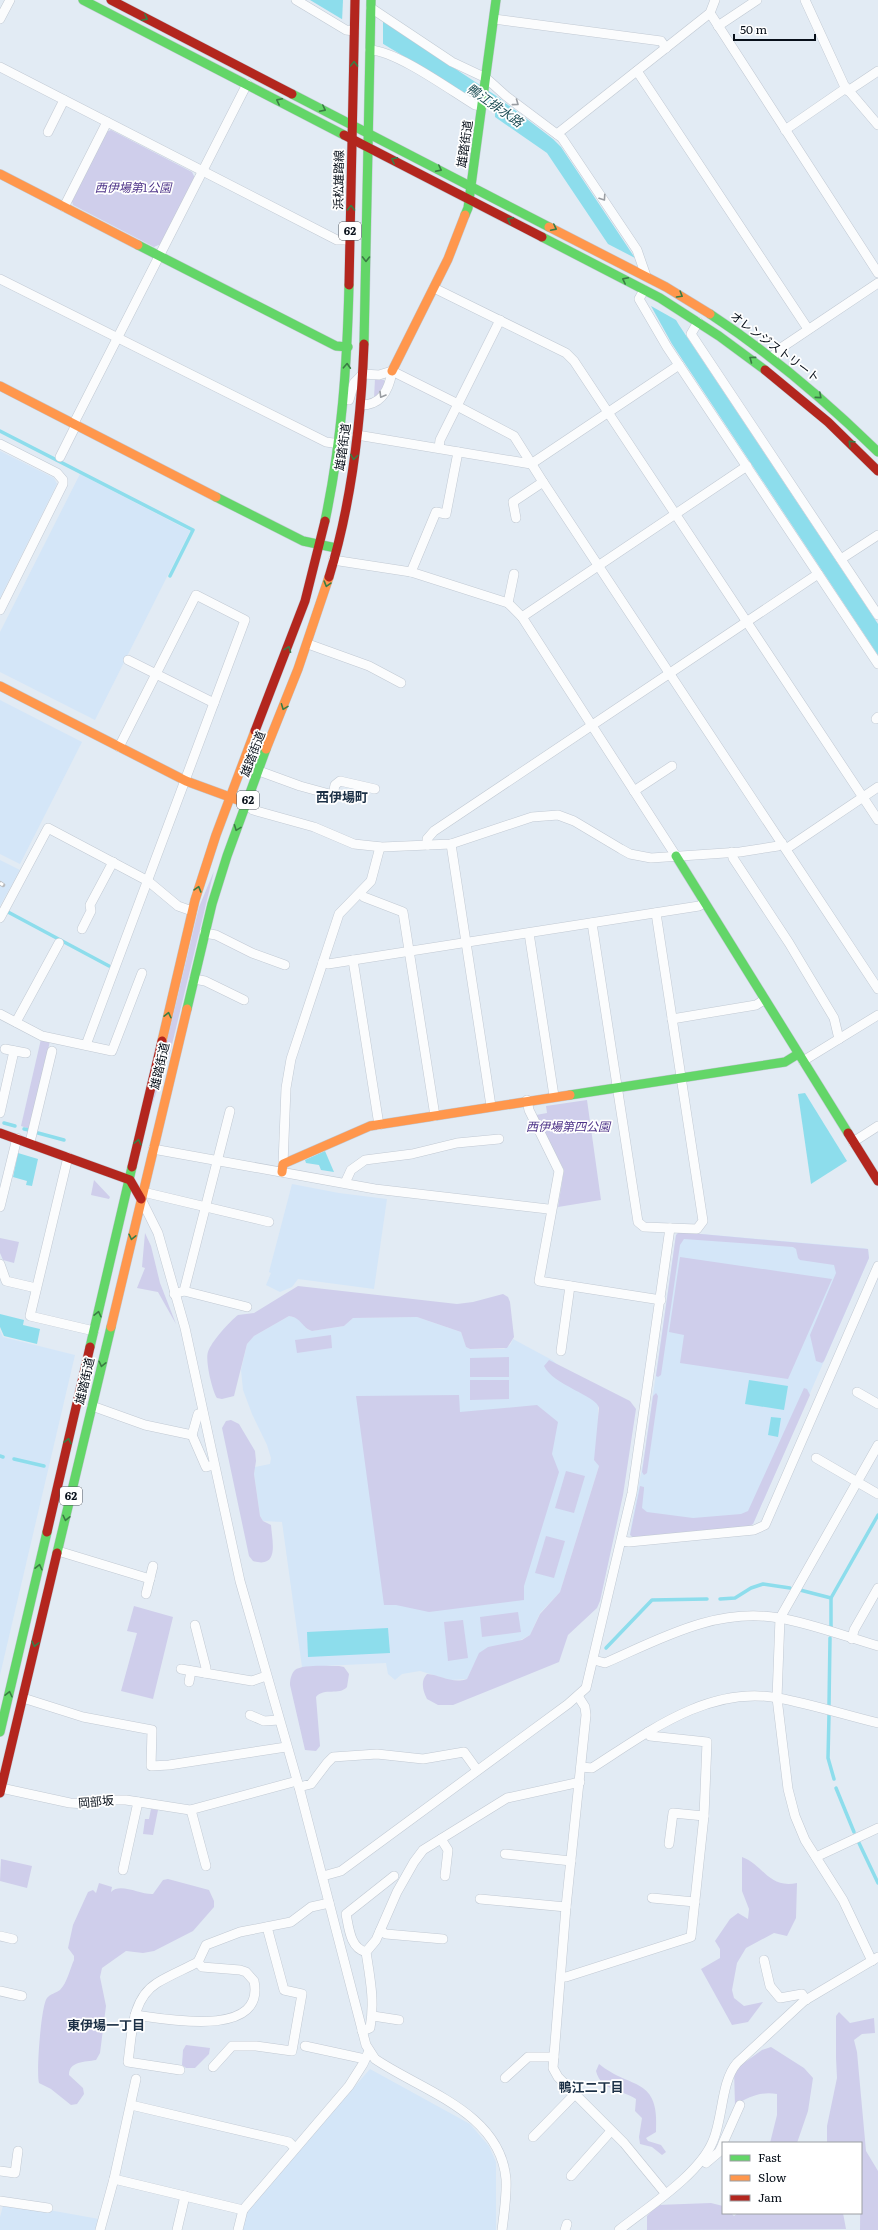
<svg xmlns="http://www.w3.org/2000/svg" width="878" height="2230" font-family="Literata,'Noto Sans JP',serif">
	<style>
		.built { fill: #d4e6f8 }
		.green { fill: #cfceeb }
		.water { fill: #8dddec }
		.pier { fill: #e2ebf4 }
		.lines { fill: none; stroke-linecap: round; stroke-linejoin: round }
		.stream { stroke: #8dddec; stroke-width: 3.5 }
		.street-casing { stroke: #c1c9d3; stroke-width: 10 }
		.fast-casing { stroke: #c1c9d3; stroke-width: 10 }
		.slow-casing { stroke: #c1c9d3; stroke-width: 10 }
		.jam-casing { stroke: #c1c9d3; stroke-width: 10 }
		.street { stroke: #fbfcfd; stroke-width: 9 }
		.fast { stroke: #63d668; stroke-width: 9 }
		.slow { stroke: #ff974d; stroke-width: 9 }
		.jam { stroke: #b3261e; stroke-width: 9 }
		.rail-casing { stroke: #b8bbbe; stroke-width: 4.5 }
		.rail { stroke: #fff; stroke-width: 3; stroke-dasharray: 9; stroke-linecap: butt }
		.oneway { stroke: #3a7c44 }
		.oneway2 { stroke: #999da2 }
		.labels { text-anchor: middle; stroke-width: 3.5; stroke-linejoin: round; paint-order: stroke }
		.shield { fill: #fff; stroke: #51575e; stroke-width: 1 }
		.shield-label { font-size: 11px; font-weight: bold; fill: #070f19 }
		.street-label { font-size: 12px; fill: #070f19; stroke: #fff }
		.park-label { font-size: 12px; font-style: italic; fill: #4f3589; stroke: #fff }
		.water-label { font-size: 13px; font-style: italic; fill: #1f4f57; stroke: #fff }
		.neighbourhood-label { font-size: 13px; font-weight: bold; fill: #1c3046; stroke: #fff }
	</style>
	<rect width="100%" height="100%" fill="#e2ebf4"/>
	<g class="built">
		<polygon points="0,451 54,478 57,484 0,598"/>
		<polygon points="80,474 190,531 95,720 0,672 0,632"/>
		<polygon points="0,700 82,742 20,864 0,854"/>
		<polygon points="0,860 20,870 0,906"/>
		<polygon points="292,1184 339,1193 387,1199 374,1289 298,1279 292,1287 280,1292 266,1285 271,1273 269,1272"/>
		<polygon points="679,1232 863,1248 868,1249 869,1258 753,1524 632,1537 630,1533 644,1457 676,1235"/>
		<polygon points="289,1316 300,1319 307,1329 312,1331 344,1326 353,1318 417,1317 461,1332 466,1347 470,1349 504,1349 510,1345 513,1339 552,1360 584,1388 598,1405 599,1466 560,1592 540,1613 530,1635 474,1664 467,1679 450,1680 420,1671 402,1674 395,1680 388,1674 386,1663 302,1667 282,1522 263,1521 260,1516 254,1474 255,1467 270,1464 271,1458 267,1445 252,1414 243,1390 241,1370 247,1344 254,1336"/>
		<polygon points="0,1330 3,1337 75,1355 0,1675"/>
		<polygon points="370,2069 470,2124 489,2146 496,2162 496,2230 242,2230 247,2210"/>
		<polygon points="4,2202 99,2219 96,2230 0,2230 0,2217"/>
	</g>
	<g class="green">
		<polygon points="111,130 192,172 195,178 161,244 154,247 73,205 71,198 105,132"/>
		<polygon points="375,379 384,380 385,382 380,394 374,398"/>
		<polygon points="214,871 170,1053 151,1108 199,907"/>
		<polygon points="41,1039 50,1041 30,1129 21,1126"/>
		<polygon points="587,1100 601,1200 558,1207 564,1170 536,1115 547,1113 546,1106"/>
		<polygon points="94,1180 110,1197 109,1199 91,1195"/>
		<polygon points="679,1232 868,1249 869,1258 824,1361 822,1363 816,1361 810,1335 836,1273 834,1265 800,1260 798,1258 796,1249 793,1247 684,1239 680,1245 661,1375 658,1377 656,1376 676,1235"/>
		<polygon points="145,1233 151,1246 160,1283 176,1324 158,1292 137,1288 145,1268 142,1267"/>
		<polygon points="0,1238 19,1242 14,1263 3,1260 0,1253"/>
		<polygon points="680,1257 832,1279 788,1379 680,1363 684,1335 669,1332"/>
		<path d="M298,1286L457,1304L473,1302L503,1294L508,1297L510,1302L514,1337L507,1348L470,1349L466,1347L461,1332L417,1317L353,1318L344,1326L312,1331C302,1328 302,1318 289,1316L254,1336L247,1344L234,1396L222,1399L217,1398C212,1390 205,1360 208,1352C211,1342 230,1321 238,1315L254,1313Z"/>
		<polygon points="331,1335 332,1348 297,1353 295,1340"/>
		<polygon points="509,1357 509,1377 470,1377 470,1358"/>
		<path d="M549,1360L630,1401L636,1409L623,1495L600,1601L597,1608L568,1635L559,1662L453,1705H438L427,1699C423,1691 420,1681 427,1674C441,1675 452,1684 467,1679L479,1653L488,1647L522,1640L530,1635L540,1614L560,1592L599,1466L594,1460L599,1408C597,1396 553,1385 544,1366Z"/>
		<polygon points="470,1380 509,1380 509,1399 470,1400"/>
		<polygon points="804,1388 807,1389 810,1395 753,1524 750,1526 634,1538 630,1535 640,1486 644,1487 644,1489 642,1508 647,1512 693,1518 741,1514 748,1511"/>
		<polygon points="656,1393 658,1396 647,1473 644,1475 642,1472 653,1396"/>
		<polygon points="459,1395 460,1412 537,1405 558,1422 552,1454 559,1472 524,1586 524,1600 429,1612 396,1605 384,1605 356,1396"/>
		<path d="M231,1420L239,1424L255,1451L256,1461L254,1474L260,1516L263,1521L271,1525C272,1541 280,1569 253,1561L249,1556L222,1428L226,1421Z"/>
		<polygon points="566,1471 585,1476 574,1513 555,1508"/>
		<polygon points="546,1536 565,1541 554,1578 535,1573"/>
		<polygon points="134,1606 173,1617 153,1699 121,1691 137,1633 127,1631"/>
		<polygon points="518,1612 521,1632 482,1637 480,1617"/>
		<polygon points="463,1620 468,1658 448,1661 444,1622"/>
		<path d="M339,1666L344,1667L349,1674L347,1687C339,1696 324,1687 316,1697L320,1746L316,1751L305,1750L290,1685C290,1680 291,1674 295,1670C302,1664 329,1666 339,1666Z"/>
		<polygon points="151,1809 158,1810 153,1835 143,1834 145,1819 149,1819"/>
		<path d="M742,1857C764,1865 768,1889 797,1883L796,1918L787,1936L774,1933L746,1948L737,1963L732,1990L734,1998L744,2006L763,2002L748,2022L732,2025L701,1969L720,1958V1949L715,1941L730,1919L738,1913L748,1919L749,1909L742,1891Z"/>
		<polygon points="1,1859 32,1866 27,1888 0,1881"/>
		<path d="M168,1879L209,1890L214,1901V1907L193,1931L154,1951L143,1953L126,1951L102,1968L100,1977L106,2006L100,2053L96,2060C85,2062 69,2061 69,2075L83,2088L84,2094L77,2104L71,2105L51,2089L39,2083C36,2074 41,2005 47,1998C50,1994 56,1993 60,1990C67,1983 70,1969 74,1960V1956L68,1948L73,1925L88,1892L93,1890L96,1893L99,1883L112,1887L111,1892C120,1882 141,1895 153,1894L163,1880Z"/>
		<polygon points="839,2012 850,2023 874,2018 875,2033 862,2034 854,2040 857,2052 866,2151 878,2171 878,2230 860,2230 861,2143 827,2143 827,2126 837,2078 836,2058 836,2016"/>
		<polygon points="186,2045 210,2048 209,2054 195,2068 186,2068 182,2065 183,2050"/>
		<path d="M771,2047L804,2068L813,2078L808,2111L797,2143H770L777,2115V2094C761,2091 748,2097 735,2105L734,2070L762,2050Z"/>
		<path d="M599,2064C631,2090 660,2076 656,2132L646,2138L648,2141L661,2145L666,2152L662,2155L652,2147L640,2144L639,2137L642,2118L635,2111L636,2099C621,2089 601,2091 596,2071Z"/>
		<polygon points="711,2203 723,2206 723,2213 731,2213 734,2216 738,2213 843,2213 846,2229 647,2230 647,2216 657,2205"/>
	</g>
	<g class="water">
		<polygon points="310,0 351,0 495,95 553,139 561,147 635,258 608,244 547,153 495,117 495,111"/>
		<polygon points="651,306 676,320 679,325 878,624 878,655 672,344"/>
		<polygon points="805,1093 847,1161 811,1184 798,1094"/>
		<polygon points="325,1151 334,1172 321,1170 319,1165 306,1163 305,1160"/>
		<polygon points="18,1153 38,1159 32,1186 26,1185 27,1181 13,1177"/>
		<polygon points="0,1314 24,1320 23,1325 40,1329 37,1344 4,1336 0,1327"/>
		<polygon points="749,1380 788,1386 784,1410 745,1404"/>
		<polygon points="771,1417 781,1418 778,1437 768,1435"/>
		<polygon points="388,1628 390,1653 308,1657 307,1632"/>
	</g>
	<polygon class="pier" points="343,0 353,0 383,18 383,45 342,22"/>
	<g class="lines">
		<g class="stream">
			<polyline points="0,431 193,530 170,576"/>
			<polyline points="8,912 109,966"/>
			<polyline points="4,1123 15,1126"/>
			<polyline points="24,1129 29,1130"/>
			<polyline points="38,1133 64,1140"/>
			<polyline points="0,1456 3,1457"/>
			<polyline points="14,1459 44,1466"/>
			<polyline points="800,1590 831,1598"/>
			<polyline points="720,1599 735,1598 751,1588 763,1584 790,1588"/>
			<polyline points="831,1627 831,1598 878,1515"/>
			<polyline points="606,1648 652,1600 707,1599"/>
			<polyline points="829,1705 830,1638"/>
			<polyline points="829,1715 828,1758 834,1779"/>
			<polyline points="836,1788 854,1832"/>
			<polyline points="859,1843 878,1883"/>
		</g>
		<g class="street-casing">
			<g id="street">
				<polyline points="296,0 346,30 354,31"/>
				<polyline points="805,0 844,85 878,125"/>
				<polyline points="371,8 452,62 486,78 506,96 562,138 637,250 646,276"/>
				<polyline points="710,13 878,273"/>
				<polyline points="0,19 10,0"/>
				<polyline points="494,19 661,41 666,48"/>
				<polyline points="718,26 757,0"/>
				<path d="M370,50C397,51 450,90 475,105L482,106"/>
				<polyline points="0,67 337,240 350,240"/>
				<polyline points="637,71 808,329"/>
				<polyline points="848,91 878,71"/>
				<polyline points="785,130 846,88"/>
				<polyline points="48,132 64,100"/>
				<polyline points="557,134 710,13 715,0"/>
				<polyline points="64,207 107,122"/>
				<polyline points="0,279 326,442 340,444"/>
				<polyline points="434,288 566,353 574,361 878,820"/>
				<polyline points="644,290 639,299 667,347 878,664"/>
				<polyline points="698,322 691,334 878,615"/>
				<polyline points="772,358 778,350 878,283"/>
				<polyline points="392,371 458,404"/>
				<polyline points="349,400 354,383 363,374 379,375 392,371"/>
				<path d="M361,405C381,405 389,391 392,371"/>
				<polyline points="457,406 514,436 543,482 878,989"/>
				<polyline points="74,423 247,84"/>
				<polyline points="357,435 531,464 679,365"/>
				<polyline points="0,444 57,473 63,480 63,484 0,610"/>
				<polyline points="439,448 440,440 500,320"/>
				<polyline points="60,457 76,425"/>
				<polyline points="516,518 513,502 543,482"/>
				<polyline points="841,559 878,535"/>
				<polyline points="333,560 411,572 508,603 522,617 676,856"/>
				<polyline points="411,572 436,512 446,514 458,452"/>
				<polyline points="508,603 514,574"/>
				<polyline points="522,617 747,466"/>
				<polyline points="308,644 369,666 401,683"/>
				<polyline points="128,660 214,703"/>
				<polyline points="876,719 878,717"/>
				<polyline points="259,771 300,786 333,795 335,785 340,781 375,789"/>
				<polyline points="634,791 672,766"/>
				<polyline points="246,803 253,810 314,827 354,844 382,847 451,844 532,817 558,815 574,821 621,849 630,854 651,858 740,852 778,846 782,843"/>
				<polyline points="451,844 491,1106"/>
				<polyline points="428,845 427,839 434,831 818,574"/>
				<polyline points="786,849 878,787"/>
				<polyline points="732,852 733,858 789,943 834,1018 839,1039"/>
				<polyline points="360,893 364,897 403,912 435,1116"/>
				<polyline points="0,918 48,828 148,881 178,906 192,911"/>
				<polyline points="592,923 638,1222 644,1227 697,1229 703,1221 656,913"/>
				<polyline points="82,929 91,911 90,905 113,862"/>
				<polyline points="204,933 216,935 252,953 285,965"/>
				<polyline points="529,933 554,1096"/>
				<polyline points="353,960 379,1125"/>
				<polyline points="323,962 328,964 699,906 704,903"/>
				<polyline points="194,979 205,981 244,1000"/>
				<polyline points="0,1014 42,1036 112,1051 142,973"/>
				<polyline points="672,1019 756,1005 764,1000"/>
				<polyline points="16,1022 59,943"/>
				<polyline points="86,1045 245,620 196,595 119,747"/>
				<polyline points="5,1049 26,1053"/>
				<polyline points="803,1061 878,1015"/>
				<polyline points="527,1100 529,1110 559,1171 539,1281 661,1300"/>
				<polyline points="0,1113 14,1051"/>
				<polyline points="30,1142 52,1051"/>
				<polyline points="853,1142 878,1126"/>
				<polyline points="153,1149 375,1189 548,1209"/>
				<polyline points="68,1157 30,1316 94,1331"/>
				<polyline points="283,1164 286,1088 291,1059 339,914 371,881 380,847"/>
				<polyline points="345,1183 351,1170 365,1160 412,1154 457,1143 499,1139"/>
				<polyline points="143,1192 269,1222"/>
				<path d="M141,1199L158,1233L185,1328L240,1581L299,1787L366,2045L375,2059C422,2091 500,2112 506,2179C507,2196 504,2213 502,2230"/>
				<polyline points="0,1207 17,1138"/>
				<polyline points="0,1264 6,1281 36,1288"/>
				<polyline points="184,1291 247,1307"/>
				<polyline points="174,1294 184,1291 230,1111"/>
				<polyline points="561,1351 570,1286"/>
				<polyline points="857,1392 878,1404"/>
				<polyline points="92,1406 145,1425 192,1435 206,1467 214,1465"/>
				<polyline points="192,1435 198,1414 203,1413"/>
				<polyline points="816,1458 878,1494"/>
				<polyline points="622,1541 629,1542 754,1530 765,1525 878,1266"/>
				<polyline points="58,1551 150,1579"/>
				<polyline points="146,1594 153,1566"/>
				<polyline points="195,1625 206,1668 205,1673"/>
				<polyline points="852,1639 854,1630 878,1588"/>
				<path d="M594,1660L605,1663C660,1639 716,1607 779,1618C810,1623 847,1637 878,1646"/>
				<polyline points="181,1669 252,1681 266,1676"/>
				<polyline points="189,1682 191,1671"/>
				<polyline points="578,1696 585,1707 586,1715 566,1907 553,2068 558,2077 624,2143 665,2193"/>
				<polyline points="23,1698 83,1717 152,1730 151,1766 169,1765 286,1747"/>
				<polyline points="250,1715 264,1721 279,1720"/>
				<path d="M581,1767L592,1768C647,1733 708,1685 778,1698C811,1704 845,1715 878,1723"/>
				<polyline points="299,1787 311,1784 327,1763 333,1757 377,1754 423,1759 464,1752 477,1770"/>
				<polyline points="1,1788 70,1803 86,1804 102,1800 126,1800 190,1810 297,1781"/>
				<polyline points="191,1810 206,1866"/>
				<polyline points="441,1839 448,1850 445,1876"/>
				<polyline points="669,1844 673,1813 704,1816"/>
				<polyline points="505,1854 571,1861"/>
				<polyline points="816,1857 878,1828"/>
				<polyline points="123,1870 138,1802"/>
				<polyline points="323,1876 341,1871 568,1704 586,1688 632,1493 670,1228"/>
				<polyline points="652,1898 695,1902"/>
				<polyline points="480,1899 566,1907"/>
				<polyline points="380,1931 386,1934 443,1939"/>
				<polyline points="0,1936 13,1939"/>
				<path d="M366,1952C350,1948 349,1928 346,1914L394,1876"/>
				<polyline points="764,1960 770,1986 780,1998 802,1994 806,2000"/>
				<polyline points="872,1961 843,1900 805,1840 795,1816 788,1789 777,1698 780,1618 878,1445"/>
				<polyline points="561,1977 566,1977 691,1937 704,1816 707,1742 650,1736 648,1732"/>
				<polyline points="0,1991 22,1996"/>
				<path d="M135,2015C165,2019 266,2039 254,1981L246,1972L240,1970L202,1967L198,1962L206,1945L240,1932L291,1922L311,1907L329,1903"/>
				<polyline points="373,2016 399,2020"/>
				<path d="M362,2031L370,2028C375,2002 370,1978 366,1952L376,1940L397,1892L414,1862L423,1850L507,1798L580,1782"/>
				<polyline points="305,2046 365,2059"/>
				<polyline points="213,2067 232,2046 256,2046 292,2051 302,1994 284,1990 267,1927"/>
				<path d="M180,2070L128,2062C132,2035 131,1999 157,1983C170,1975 185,1969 198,1962"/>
				<polyline points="505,2078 528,2057 554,2057"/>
				<polyline points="131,2105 289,2142 295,2148"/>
				<polyline points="533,2137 575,2094"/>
				<polyline points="723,2143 740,2105"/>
				<polyline points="702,2160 706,2163 719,2152 723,2144"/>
				<polyline points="0,2171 15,2173 18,2151"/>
				<polyline points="571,2176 611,2131"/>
				<polyline points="114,2179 243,2210"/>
				<polyline points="0,2201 48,2208"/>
				<polyline points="100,2230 114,2179 136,2079"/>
				<polyline points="177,2230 185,2196"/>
				<polyline points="238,2230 243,2210 349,2086 363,2064 369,2051"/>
				<polyline points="565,2230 567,2224"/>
				<path d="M619,2230C648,2207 699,2175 713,2141C723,2118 721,2081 737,2063L804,2001L878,1957"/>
			</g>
		</g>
		<g class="fast-casing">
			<g id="fast">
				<polyline points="83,0 344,135"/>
				<polyline points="292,94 549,227"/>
				<polyline points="465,215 468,208 496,0"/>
				<polyline points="542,237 660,298 719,336 765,370"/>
				<polyline points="138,245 336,346 348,347"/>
				<path d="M710,314C771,354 826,401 878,452"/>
				<polyline points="364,344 371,0"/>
				<polyline points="216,497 303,541 336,548"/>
				<path d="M325,521C342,440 347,366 349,285"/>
				<polyline points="676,856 848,1133"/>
				<polyline points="187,1009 212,904 227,856 266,749"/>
				<polyline points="570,1095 785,1062 798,1054"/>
				<polyline points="90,1347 132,1167"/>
				<polyline points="57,1553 111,1327"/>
				<polyline points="0,1732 47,1532"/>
			</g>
		</g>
		<g class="slow-casing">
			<g id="slow">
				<polyline points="0,174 138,245"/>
				<polyline points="549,227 666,287 710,314"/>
				<polyline points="392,371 448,259 465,215"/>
				<polyline points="0,386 216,497"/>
				<polyline points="0,686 186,781 246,803"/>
				<polyline points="266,749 298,669 329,577"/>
				<polyline points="162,1041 195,900 216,835 255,731"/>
				<polyline points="282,1172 283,1164 370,1126 570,1095"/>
				<polyline points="111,1327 187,1009"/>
			</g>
		</g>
		<g class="jam-casing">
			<g id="jam">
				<polyline points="111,0 292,94"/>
				<polyline points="344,135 542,237"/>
				<polyline points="349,285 355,0"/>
				<polyline points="765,370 828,422 878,471"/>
				<path d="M329,577C352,502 361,422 364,344"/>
				<polyline points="255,731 305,601 325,521"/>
				<polyline points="0,1133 130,1180 141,1199"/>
				<polyline points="848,1133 878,1181"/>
				<polyline points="132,1167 162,1041"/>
				<polyline points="47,1532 90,1347"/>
				<polyline points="0,1793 57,1553"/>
			</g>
		</g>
		<use href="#street" class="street"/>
		<use href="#fast" class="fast"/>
		<use href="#slow" class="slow"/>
		<use href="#jam" class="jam"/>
		<g class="rail-casing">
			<polyline id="rail" points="0,883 3,885"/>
		</g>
		<use href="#rail" class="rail"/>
	</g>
	<defs><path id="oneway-chevron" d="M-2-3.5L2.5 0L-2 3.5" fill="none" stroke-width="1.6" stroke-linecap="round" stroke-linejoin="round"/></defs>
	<g class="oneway">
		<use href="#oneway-chevron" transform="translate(145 18) rotate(27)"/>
		<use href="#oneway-chevron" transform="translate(354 64) rotate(-89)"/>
		<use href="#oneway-chevron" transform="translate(279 101) rotate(-153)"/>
		<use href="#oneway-chevron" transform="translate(323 109) rotate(27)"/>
		<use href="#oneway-chevron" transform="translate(394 160) rotate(-153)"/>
		<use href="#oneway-chevron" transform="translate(439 169) rotate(27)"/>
		<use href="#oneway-chevron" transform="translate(351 208) rotate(-89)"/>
		<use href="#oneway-chevron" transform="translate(510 220) rotate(-153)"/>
		<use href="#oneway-chevron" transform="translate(554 228) rotate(27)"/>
		<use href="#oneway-chevron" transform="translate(366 259) rotate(91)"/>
		<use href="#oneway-chevron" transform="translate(625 280) rotate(-153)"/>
		<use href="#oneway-chevron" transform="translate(680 295) rotate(31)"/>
		<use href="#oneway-chevron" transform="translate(752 359) rotate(-143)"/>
		<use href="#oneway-chevron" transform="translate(347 366) rotate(-87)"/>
		<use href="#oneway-chevron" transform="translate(819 396) rotate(41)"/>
		<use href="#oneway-chevron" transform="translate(851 443) rotate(-136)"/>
		<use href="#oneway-chevron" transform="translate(354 457) rotate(98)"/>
		<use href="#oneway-chevron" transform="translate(327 584) rotate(106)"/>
		<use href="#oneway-chevron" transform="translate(288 649) rotate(-69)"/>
		<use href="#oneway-chevron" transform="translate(284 707) rotate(111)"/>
		<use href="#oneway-chevron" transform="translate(237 828) rotate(111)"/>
		<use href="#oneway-chevron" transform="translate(198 889) rotate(-74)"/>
		<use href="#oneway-chevron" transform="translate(168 1015) rotate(-77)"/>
		<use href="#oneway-chevron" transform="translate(138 1142) rotate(-77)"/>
		<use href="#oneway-chevron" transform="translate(132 1237) rotate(103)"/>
		<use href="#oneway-chevron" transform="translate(98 1314) rotate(-77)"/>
		<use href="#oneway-chevron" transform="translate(102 1364) rotate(103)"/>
		<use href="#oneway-chevron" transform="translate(68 1441) rotate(-77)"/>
		<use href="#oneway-chevron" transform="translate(66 1518) rotate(103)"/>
		<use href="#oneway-chevron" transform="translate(39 1567) rotate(-77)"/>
		<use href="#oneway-chevron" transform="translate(35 1644) rotate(103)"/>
		<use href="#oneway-chevron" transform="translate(9 1694) rotate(-77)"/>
	</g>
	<g class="oneway2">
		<use href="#oneway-chevron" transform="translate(516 103) rotate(36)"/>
		<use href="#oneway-chevron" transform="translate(603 198) rotate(56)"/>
		<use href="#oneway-chevron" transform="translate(382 395) rotate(121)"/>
	</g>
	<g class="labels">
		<g class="shield">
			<rect x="339" y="222" width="22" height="18" rx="3"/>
			<rect x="237" y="791" width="22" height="18" rx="3"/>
			<rect x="60" y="1487" width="22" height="18" rx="3"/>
		</g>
		<g class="shield-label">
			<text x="350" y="235">62</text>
			<text x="248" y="804">62</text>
			<text x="71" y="1500">62</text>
		</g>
		<g class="street-label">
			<text transform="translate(465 144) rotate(-82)" y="4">雄踏街道</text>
			<text transform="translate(339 180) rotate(-89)" y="4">浜松雄踏線</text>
			<text transform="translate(775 347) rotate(37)" y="4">オレンジストリート</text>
			<text transform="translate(343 447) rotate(-82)" y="4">雄踏街道</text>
			<text transform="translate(253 754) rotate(-69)" y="4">雄踏街道</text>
			<text transform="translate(160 1066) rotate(-77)" y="4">雄踏街道</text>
			<text transform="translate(85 1381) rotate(-77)" y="4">雄踏街道</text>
			<text transform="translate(96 1802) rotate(-5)" y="4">岡部坂</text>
		</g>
		<g class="park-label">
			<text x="133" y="192">西伊場第1公園</text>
			<text x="568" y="1131">西伊場第四公園</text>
		</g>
		<g class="water-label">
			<text transform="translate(495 105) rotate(35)" y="5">鴨江排水路</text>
		</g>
		<g class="neighbourhood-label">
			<text x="342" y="802">西伊場町</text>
			<text x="106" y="2030">東伊場一丁目</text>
			<text x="591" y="2092">鴨江二丁目</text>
		</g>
	</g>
	<rect x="722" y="2142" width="140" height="72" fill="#ffffff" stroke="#9c9fa3"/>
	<rect x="730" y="2155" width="20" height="6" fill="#63d668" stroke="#9c9fa3"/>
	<text x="758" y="2162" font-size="12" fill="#070f19">Fast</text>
	<rect x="730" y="2175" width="20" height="6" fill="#ff974d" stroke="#9c9fa3"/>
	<text x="758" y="2182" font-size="12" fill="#070f19">Slow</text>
	<rect x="730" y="2195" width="20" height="6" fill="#b3261e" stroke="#9c9fa3"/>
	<text x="758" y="2202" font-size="12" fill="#070f19">Jam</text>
	<path d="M734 34v6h81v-6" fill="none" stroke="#070f19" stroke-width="2"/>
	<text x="740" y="34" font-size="12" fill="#070f19" stroke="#ffffff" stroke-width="3" paint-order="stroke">50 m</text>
</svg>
